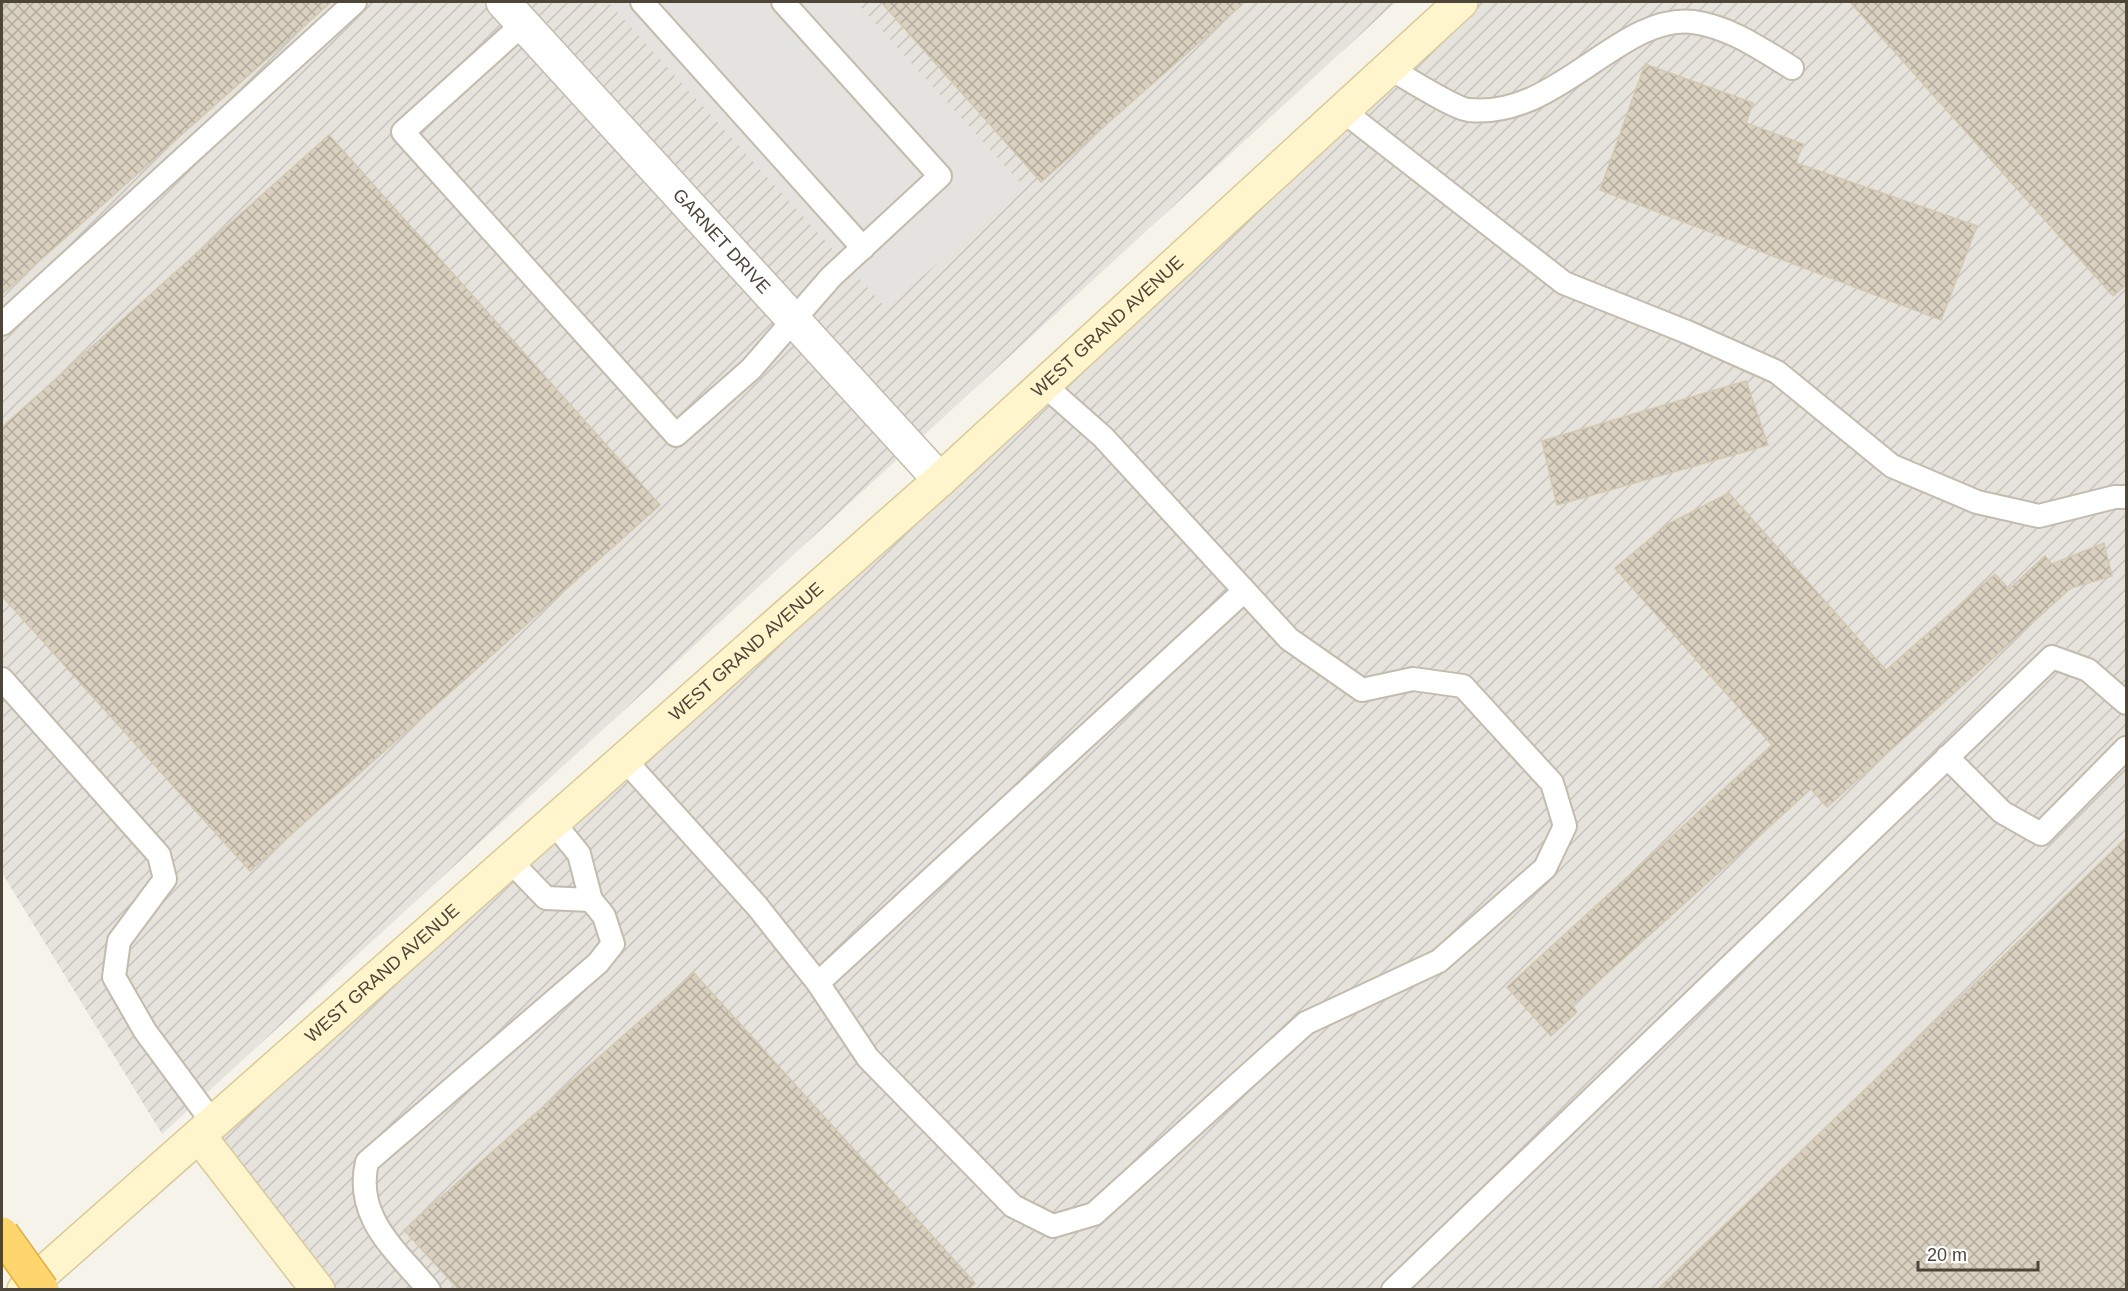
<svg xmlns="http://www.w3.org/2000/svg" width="2128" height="1291" font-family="Helvetica,sans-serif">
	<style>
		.industrial { fill: url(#industrial-furrows) }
		.parking { fill: #e5e3df }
		.building { fill: url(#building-cross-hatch); stroke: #d4c8b2; stroke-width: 1.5 }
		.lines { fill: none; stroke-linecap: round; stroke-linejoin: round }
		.lane-casing { stroke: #c3bcad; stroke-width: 26 }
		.street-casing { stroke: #c3bcad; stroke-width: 36 }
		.secondary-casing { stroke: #d9ca99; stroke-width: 36 }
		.lane { stroke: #fff; stroke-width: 22 }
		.street { stroke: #fff; stroke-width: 33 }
		.secondary { stroke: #fff5cc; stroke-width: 33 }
		.highway-bridge-casing { stroke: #e7ad34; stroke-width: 36; stroke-linecap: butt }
		.highway-bridge { stroke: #ffd56d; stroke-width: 33 }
		.labels { text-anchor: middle; stroke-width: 4.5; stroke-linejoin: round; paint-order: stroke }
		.street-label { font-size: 18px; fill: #4c4538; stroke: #fff }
	</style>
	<defs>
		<pattern id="industrial-furrows" width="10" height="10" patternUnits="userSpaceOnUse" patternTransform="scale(1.5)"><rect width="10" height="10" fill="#e6e2dc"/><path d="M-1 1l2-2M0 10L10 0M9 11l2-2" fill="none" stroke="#c7c3be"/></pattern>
		<pattern id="building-cross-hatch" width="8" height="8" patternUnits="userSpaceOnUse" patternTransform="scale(1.5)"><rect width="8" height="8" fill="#d9d0c0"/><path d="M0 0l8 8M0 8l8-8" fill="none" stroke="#b2ab9d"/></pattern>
	</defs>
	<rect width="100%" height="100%" fill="#f6f3eb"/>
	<g class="industrial">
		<polygon points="2,2 1396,2 162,1134 2,873"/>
		<polygon points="1466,2 2126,2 2126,1289 319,1289 199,1136"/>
	</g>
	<polygon class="parking" points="608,2 856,2 1025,188 886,308"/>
	<g class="building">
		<polygon points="2,2 331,2 2,294"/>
		<polygon points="881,2 1245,2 1041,182"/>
		<polygon points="1850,2 2126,2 2126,285 2113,296"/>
		<polygon points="1645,64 1753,103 1746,123 1803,144 1796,163 1977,226 1941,320 1600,190"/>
		<polygon points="329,135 660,505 250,871 2,596 2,427"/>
		<polygon points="1746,381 1768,445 1557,505 1542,441"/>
		<polygon points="1729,493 1886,670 1995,574 2009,589 2045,556 2052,564 2104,543 2112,576 2071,588 1827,807 1811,789 1572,1005 1577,1012 1551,1036 1507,987 1772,745 1615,568 1668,524"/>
		<polygon points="2126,838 2126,1290 1657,1290"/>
		<polygon points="694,973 975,1283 968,1290 459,1290 404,1230"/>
	</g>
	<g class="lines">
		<g class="lane-casing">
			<g id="lane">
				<polyline points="642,2 863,248"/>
				<polyline points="523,24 403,132 676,435 751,369 831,277 940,176 783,2"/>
				<path d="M1389,68C1405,77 1455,109 1469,110C1558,119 1619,14 1693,22C1730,27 1761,49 1792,68"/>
				<polyline points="1342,110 1564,283 1687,332 1777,372 1892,466 1977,502 2039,516 2115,497 2126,497"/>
				<polyline points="2,324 355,2"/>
				<polyline points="2,679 159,855 165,879 119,941 114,977 145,1031 213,1123"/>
				<polyline points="1947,757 2002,812 2041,834 2126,748"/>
				<polyline points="624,759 757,906 818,983 1243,592"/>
				<polyline points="510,861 546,898 591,900"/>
				<polyline points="818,983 868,1058 1013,1206 1053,1226 1094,1214 1306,1023 1439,961 1545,868 1565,826 1552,783 1463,686 1413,679 1362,690 1289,639 1103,437 1044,385"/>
				<path d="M429,1290C396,1250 354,1218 367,1162L598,963L613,944L604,916L591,900L579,854L553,822"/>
				<polyline points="1393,1290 2052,657 2088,670 2126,703"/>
			</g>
		</g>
		<g class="street-casing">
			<g id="street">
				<path id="s1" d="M503,2L940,480"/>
			</g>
		</g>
		<g class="secondary-casing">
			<g id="secondary">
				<polyline points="199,1136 318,1290"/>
				<path id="s2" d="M24,1290L940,480L1461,2"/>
			</g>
		</g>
		<use href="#lane" class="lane"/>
		<use href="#street" class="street"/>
		<use href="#secondary" class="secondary"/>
		<g class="highway-bridge-casing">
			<polyline id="highway-bridge" points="2,1234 42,1290"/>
		</g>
		<use href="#highway-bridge" class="highway-bridge"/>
	</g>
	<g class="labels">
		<g class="street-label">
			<text dy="6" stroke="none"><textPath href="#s1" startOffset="324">GARNET DRIVE</textPath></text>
			<text dy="6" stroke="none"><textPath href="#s2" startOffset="1450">WEST GRAND AVENUE</textPath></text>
			<text dy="6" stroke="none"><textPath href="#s2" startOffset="964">WEST GRAND AVENUE</textPath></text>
			<text dy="6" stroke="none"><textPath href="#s2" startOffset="478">WEST GRAND AVENUE</textPath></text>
		</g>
	</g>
	<rect width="2128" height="1291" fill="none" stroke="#4c4538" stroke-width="6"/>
	<path d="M1918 1261v9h120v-9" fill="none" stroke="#4c4538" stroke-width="3"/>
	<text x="1927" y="1261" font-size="18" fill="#4c4538" stroke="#ffffff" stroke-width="4.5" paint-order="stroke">20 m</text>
</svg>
